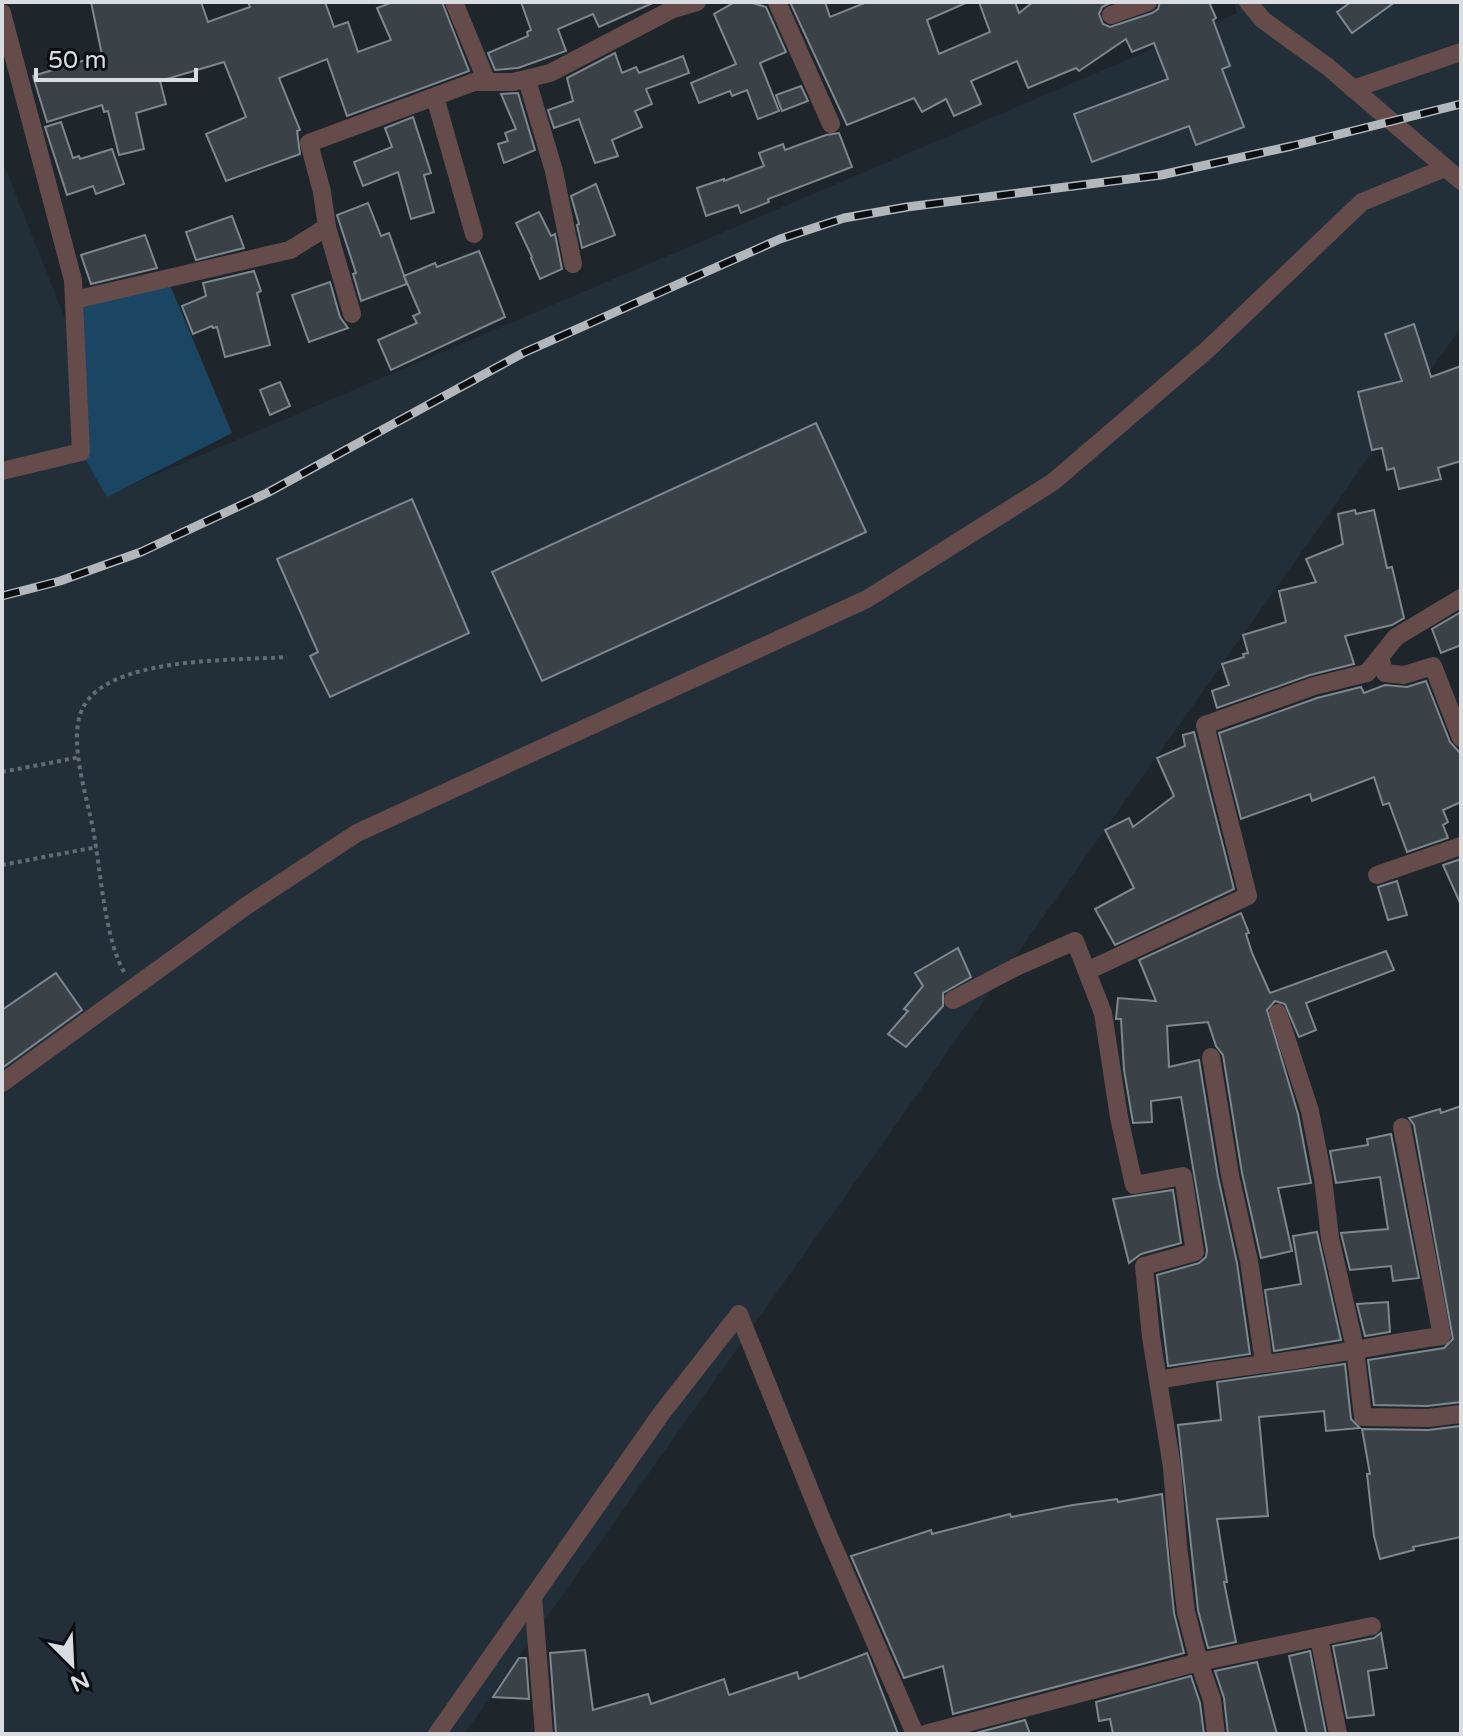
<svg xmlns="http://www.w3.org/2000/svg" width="1463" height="1736" font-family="'Varela Round',sans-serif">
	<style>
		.built { fill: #222f39 }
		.green { fill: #1a4563 }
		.building { fill: #3a4248; stroke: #7e878e; stroke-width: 2 }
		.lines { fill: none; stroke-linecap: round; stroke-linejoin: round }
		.path { stroke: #656c70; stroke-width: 4; stroke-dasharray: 4 4; stroke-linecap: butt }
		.minor { stroke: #654c4b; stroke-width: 18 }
		.rail-casing { stroke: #b2b7bb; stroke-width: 9 }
		.rail { stroke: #0b0e11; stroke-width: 6; stroke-dasharray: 18; stroke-linecap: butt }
	</style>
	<rect width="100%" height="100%" fill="#1e262b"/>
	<polygon class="built" points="1234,2 1461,2 1461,327 464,1734 2,1734 2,160 131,485 1237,13"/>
	<polygon class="green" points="168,280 232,433 107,497 81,452 74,300"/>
	<g class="building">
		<polygon points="91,2 201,2 208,22 250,7 248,2 325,2 334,27 348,22 358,52 391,40 377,8 393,2 442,2 469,71 347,116 327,59 279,78 300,130 297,131 300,154 226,181 206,134 246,117 224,62 160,81 166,104 136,113 144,149 119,155 108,111 104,112 102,105 47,122 33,76 102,55"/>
		<polygon points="521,2 655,2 599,27 593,14 558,29 566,51 518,68 495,70 488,53 528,36 527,32 531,30"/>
		<polygon points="735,2 749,2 766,7 786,52 760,63 779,111 758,119 747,90 732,96 730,91 699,103 691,83 736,64 714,14"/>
		<polygon points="790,2 825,2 830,17 867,2 968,2 927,20 939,54 990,32 979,2 1015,2 1019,13 1033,2 1112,2 1102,7 1099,14 1103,24 1110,27 1152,13 1158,9 1160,2 1209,2 1216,18 1213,20 1230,66 1222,69 1244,127 1196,145 1189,126 1092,162 1074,114 1168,79 1154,43 1132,52 1126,39 1079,71 1076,68 1028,88 1017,61 971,81 981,104 954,116 946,99 922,112 914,98 847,125"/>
		<polygon points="1351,2 1395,2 1352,33 1337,12"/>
		<polygon points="615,53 622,73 636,67 639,73 683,56 689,73 646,89 652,104 635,111 642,127 612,140 618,156 595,163 579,119 554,128 548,110 573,101 567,78"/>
		<polygon points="801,86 808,101 782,111 776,95"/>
		<polygon points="518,93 535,150 504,163 498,144 508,141 505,133 516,129 501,94"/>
		<polygon points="413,117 431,173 424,175 434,212 411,219 398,172 363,186 354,162 392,147 385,128"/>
		<polygon points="61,122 73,158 79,156 80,159 112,149 124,184 96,194 93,186 67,195 45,127"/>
		<polygon points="839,133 852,167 768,199 769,202 741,213 738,205 706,216 697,188 724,179 724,181 764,166 759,153 783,144 785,150 826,135"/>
		<polygon points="596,184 615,235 582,248 577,225 579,224 571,196"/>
		<polygon points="368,203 381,236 389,233 407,284 361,301 353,274 356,273 337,215"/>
		<polygon points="539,212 551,236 555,234 562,269 540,279 531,258 532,257 516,223"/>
		<polygon points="232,216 244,248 196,260 186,232"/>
		<polygon points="145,235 157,268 91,284 81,255"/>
		<polygon points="479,251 505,317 391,370 378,340 417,323 413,316 420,313 404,276 435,263 437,267"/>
		<polygon points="254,271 261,291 257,293 270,345 225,357 217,327 213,328 212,326 193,334 182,306 206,296 203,283"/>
		<polygon points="330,282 340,317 348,328 309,342 292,295"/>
		<polygon points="1414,324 1431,377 1461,366 1461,461 1438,468 1441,479 1399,489 1394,468 1387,470 1382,448 1372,450 1358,392 1402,381 1385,334"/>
		<polygon points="280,382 290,406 270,415 260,390"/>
		<polygon points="816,423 866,532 542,681 492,572"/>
		<polygon points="412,499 469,633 330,697 310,656 318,652 277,559"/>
		<polygon points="1355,510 1356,514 1374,510 1387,568 1392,567 1404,618 1392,625 1345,636 1354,664 1310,675 1217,708 1212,691 1229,685 1222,664 1244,657 1243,654 1248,653 1243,635 1286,622 1279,591 1316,582 1306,559 1343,544 1338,514"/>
		<polygon points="1461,612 1461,645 1441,653 1432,629"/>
		<polygon points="1426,681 1450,742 1461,754 1461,802 1443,810 1448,822 1443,825 1448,838 1407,852 1389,803 1383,805 1374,777 1312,801 1310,794 1241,819 1219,733 1317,698 1361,687 1364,693 1385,685 1407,687"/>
		<polygon points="1194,732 1234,889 1115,945 1095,909 1134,888 1105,830 1129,818 1133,827 1174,796 1157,758 1185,746 1183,735"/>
		<polygon points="1461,859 1461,905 1443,865"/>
		<polygon points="1397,881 1407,915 1388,920 1378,887"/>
		<polygon points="1241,913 1249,933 1246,934 1252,953 1270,993 1386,951 1394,970 1306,1003 1316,1030 1299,1037 1285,1004 1275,1001 1267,1010 1298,1114 1311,1183 1278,1188 1292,1251 1261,1258 1242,1173 1223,1055 1216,1046 1208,1022 1167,1026 1169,1067 1199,1060 1218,1177 1237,1263 1250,1354 1168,1366 1157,1275 1199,1263 1206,1257 1207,1250 1181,1097 1151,1101 1152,1122 1133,1123 1124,1070 1121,1019 1116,1019 1118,998 1156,1001 1139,960"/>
		<polygon points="958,948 971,977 943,993 943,1006 906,1047 888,1034 908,1011 904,1009 923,986 915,973"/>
		<polygon points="56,973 82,1010 2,1068 2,1010"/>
		<polygon points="1461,1106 1461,1402 1427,1406 1374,1405 1368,1360 1444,1348 1453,1339 1414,1125 1409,1118 1440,1109 1441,1113"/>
		<polygon points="1391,1134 1419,1278 1393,1281 1391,1266 1350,1270 1341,1233 1388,1229 1380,1177 1336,1183 1330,1151 1368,1145 1367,1139"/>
		<polygon points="1173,1190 1181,1243 1141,1254 1129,1263 1113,1199"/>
		<polygon points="1317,1232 1341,1340 1274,1351 1265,1290 1301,1284 1293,1236"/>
		<polygon points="1388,1302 1390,1332 1365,1336 1357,1304"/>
		<polygon points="1345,1364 1351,1419 1360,1428 1326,1431 1324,1411 1259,1417 1268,1516 1217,1519 1227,1582 1224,1582 1236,1642 1208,1648 1198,1610 1178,1425 1221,1420 1217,1382"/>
		<polygon points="1461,1426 1461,1537 1413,1547 1414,1550 1380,1559 1374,1536 1367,1474 1370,1474 1362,1429 1428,1430"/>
		<polygon points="1162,1494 1174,1613 1184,1653 953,1714 943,1666 904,1678 851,1556 931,1530 932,1534 1010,1514 1011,1517 1073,1505 1117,1499 1118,1502"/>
		<polygon points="1381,1633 1387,1668 1368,1671 1374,1715 1347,1718 1333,1646 1374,1638"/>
		<polygon points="585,1650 593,1710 648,1694 651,1704 724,1679 729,1695 797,1672 799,1679 867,1653 898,1734 556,1734 550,1653"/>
		<polygon points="1310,1651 1326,1734 1307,1734 1289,1656"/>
		<polygon points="519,1658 526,1658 529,1699 493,1697"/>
		<polygon points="1257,1662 1277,1734 1228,1734 1224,1698 1215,1671"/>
		<polygon points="1191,1676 1200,1703 1204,1734 1113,1734 1110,1719 1099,1721 1096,1702"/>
		<polygon points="1025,1720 1030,1734 972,1734"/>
	</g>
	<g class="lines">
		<g class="path">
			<polyline points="2,772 80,757"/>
			<polyline points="2,865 97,847"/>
			<path d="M124,972C104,936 101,871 93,829C87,798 70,745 80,715C98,655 235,661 287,657"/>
		</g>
		<g class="minor">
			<polyline points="454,2 487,82"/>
			<polyline points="777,2 831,124"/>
			<polyline points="1248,2 1263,20 1328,67 1461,181"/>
			<polyline points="2,13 73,280 81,452 2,471"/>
			<polyline points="1111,15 1148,2"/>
			<polyline points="527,80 554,171 573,264"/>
			<polyline points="1353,89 1461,52"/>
			<polyline points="435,97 474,234"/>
			<polyline points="327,227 352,314"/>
			<polyline points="74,300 290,250 327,227 322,192 309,143 474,82 513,82 550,73 673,9 697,2"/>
			<polyline points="1380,658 1385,673 1404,675 1433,666 1461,738"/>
			<polyline points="1377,875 1461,846"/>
			<polyline points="1087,971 1248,896 1205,725 1314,686 1367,673 1396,637 1461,598"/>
			<polyline points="1278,1013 1310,1111 1323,1178 1330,1238 1355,1348 1363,1417 1428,1418 1461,1414"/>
			<polyline points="1211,1057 1230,1175 1249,1261 1264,1363"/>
			<polyline points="2,1083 246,906 357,833 867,599 1053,482 1207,350 1362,202 1445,168"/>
			<path d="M1160,1380C1207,1370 1254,1366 1301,1359C1348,1352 1395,1342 1442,1336L1402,1127"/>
			<polyline points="533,1596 544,1734"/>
			<polyline points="1319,1637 1338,1734"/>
			<polyline points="437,1734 661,1414 739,1314 822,1520 915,1734"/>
			<polyline points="925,1734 1199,1662 1186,1612 1178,1545 1172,1467 1151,1337 1144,1266 1195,1252 1183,1176 1134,1185 1119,1117 1103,1013 1075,941 1016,967 953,1000"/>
			<polyline points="1216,1734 1212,1700 1199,1662 1372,1626"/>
		</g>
		<g class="rail-casing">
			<polyline id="rail" points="2,596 60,581 141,552 267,493 523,353 780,239 844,218 907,207 1161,175 1292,146 1461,104"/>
		</g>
		<use href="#rail" class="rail"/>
	</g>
	<rect width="1463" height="1736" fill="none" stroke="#d9dde1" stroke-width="8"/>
	<g transform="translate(72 1664) rotate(156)" stroke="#0b0e11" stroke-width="6" paint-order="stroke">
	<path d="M0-6L14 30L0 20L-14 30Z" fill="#d9dde1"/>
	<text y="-12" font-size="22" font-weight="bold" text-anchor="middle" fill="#d9dde1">N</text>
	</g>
	<path d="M36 68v12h160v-12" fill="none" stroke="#d9dde1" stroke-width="4"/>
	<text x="48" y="68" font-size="24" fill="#d9dde1" stroke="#0b0e11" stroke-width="6" paint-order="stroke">50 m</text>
</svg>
